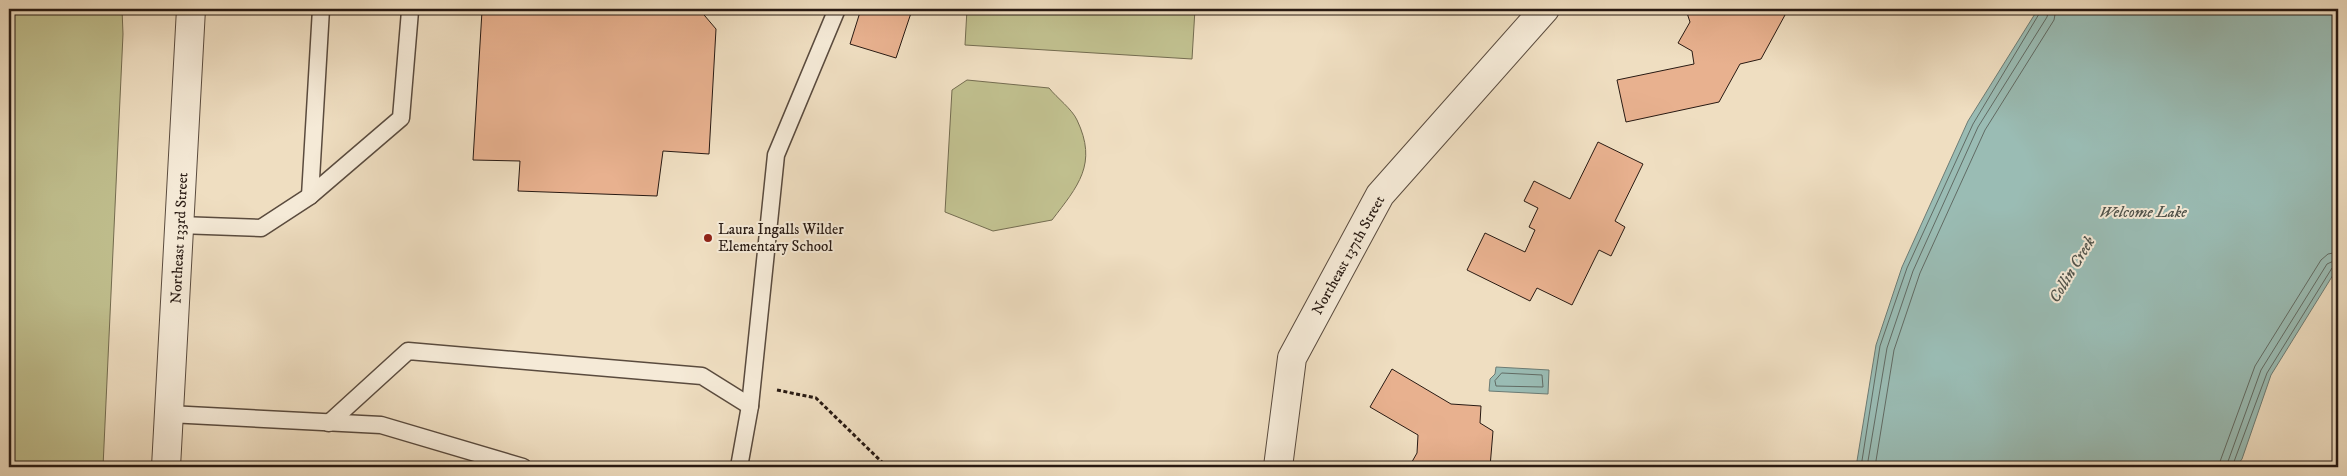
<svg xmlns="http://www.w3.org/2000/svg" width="2347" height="476" font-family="'IM FELL DW Pica',serif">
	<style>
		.green { fill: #c0bf8e; stroke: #746c50 }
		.water { fill: #9abcb4; stroke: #6c7b74 }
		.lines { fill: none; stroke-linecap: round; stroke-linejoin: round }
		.shore { stroke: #616b64; stroke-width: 1 }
		.building { fill: #e8b18f; stroke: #281a13 }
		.service-casing { stroke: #5a4b3e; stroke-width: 19 }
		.minor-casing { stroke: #5a4b3e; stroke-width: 30 }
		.tertiary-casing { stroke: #5a4b3e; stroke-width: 30 }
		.path { stroke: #281a13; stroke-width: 3; stroke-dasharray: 4 2.5; stroke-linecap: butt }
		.service { stroke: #f5ead7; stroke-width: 16 }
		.minor { stroke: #f5ead7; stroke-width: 28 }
		.tertiary { stroke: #f5ead7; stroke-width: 28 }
		.poi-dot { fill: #8f2418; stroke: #f5ead7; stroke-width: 2 }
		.labels { text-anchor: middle; stroke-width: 4; stroke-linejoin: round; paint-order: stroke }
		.poi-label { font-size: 15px; fill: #281a13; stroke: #f5ead7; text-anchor: start }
		.street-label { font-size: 15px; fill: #281a13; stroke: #f5ead7 }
		.water-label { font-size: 16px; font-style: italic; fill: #50534b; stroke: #f5ead7 }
	</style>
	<rect width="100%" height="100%" fill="#efdec1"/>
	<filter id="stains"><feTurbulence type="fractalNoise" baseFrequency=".004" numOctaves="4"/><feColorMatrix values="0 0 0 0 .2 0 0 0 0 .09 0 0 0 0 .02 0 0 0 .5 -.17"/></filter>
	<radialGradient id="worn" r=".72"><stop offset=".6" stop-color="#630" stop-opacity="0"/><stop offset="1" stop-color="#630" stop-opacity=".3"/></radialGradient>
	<g class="green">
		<polygon points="9,9 122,9 123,34 103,467 9,467"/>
		<polygon points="967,9 1195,9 1192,59 965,45"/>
		<path d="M967,80L1049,88C1057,98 1072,109 1077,120C1098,164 1078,186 1052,220L993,231L945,212L952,90Z"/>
	</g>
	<g class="water">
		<polygon points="2038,9 2338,9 2338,267 2271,375 2242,459 2236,467 1856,467 1876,345 1902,267 1968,121"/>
		<polygon points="1496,367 1549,370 1548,394 1489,391 1490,379 1495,374"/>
	</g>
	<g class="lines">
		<g class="shore">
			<polygon points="1502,373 1542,375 1543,387 1496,386 1495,381"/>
			<polyline points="1861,467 1880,346 1907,268 1973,124 2042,9"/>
			<polyline points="1867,467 1887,348 1913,271 1978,127 2047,17 2049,9"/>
			<polyline points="1875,467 1894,350 1920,273 1985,130 2054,20 2056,9"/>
			<polyline points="2218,467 2255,366 2321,260 2328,254 2338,252"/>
			<polyline points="2226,467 2261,370 2327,264 2338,259"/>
			<polyline points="2232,467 2267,373 2332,268 2338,265"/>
		</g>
	</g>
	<g class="building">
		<polygon points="485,9 699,9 716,29 709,154 663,151 657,196 518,191 520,161 473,160 482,11"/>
		<polygon points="861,9 912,10 896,58 850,44"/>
		<polygon points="1690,9 1775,9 1785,15 1761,59 1740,64 1719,102 1626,122 1617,80 1694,64 1692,51 1678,43 1690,22 1687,13"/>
		<polygon points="1598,142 1643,164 1615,221 1625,227 1611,256 1599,250 1572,305 1537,288 1530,301 1467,270 1485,233 1525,252 1535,230 1529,227 1538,208 1524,201 1534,181 1570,199"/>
		<polygon points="1392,369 1451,404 1481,406 1480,423 1493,431 1490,467 1409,467 1417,453 1418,435 1370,407"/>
	</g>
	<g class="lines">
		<g class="service-casing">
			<g id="service">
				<polyline points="310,196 321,9"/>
				<polyline points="179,225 261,228 310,196 401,118 410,11 407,9"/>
				<polyline points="169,414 381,425 523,467"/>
				<polyline points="329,423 408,351 702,376 750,406"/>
				<polyline points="739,467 750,406 776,155 837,9"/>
			</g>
		</g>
		<g class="minor-casing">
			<polyline id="minor" points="1278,467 1292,358 1380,195 1545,9"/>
		</g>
		<g class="tertiary-casing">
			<polyline id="tertiary" points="166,467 191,9"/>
		</g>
		<polyline class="path" points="777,390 816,398 887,467"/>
		<use href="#service" class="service"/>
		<use href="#minor" class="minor"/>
		<use href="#tertiary" class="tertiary"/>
	</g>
	<circle class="poi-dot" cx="708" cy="238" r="5"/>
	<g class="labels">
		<g class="poi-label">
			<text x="718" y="234">Laura Ingalls Wilder<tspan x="718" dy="17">Elementary School</tspan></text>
		</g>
		<g class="street-label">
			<text transform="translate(179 238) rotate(-87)" y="5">Northeast 133rd Street</text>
			<text transform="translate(1348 255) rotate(-61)" y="5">Northeast 137th Street</text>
		</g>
		<g class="water-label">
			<text x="2143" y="217">Welcome Lake</text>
			<text transform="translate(2071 269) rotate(-59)" y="6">Collin Creek</text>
		</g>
	</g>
	<rect width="2347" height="476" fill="none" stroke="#efdec1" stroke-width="30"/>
	<rect x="10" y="10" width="2327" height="456" fill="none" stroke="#281a13" stroke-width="2.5"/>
	<rect x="15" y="15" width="2317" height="446" fill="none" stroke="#281a13"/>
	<rect width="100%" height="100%" filter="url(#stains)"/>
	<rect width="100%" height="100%" fill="url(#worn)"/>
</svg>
